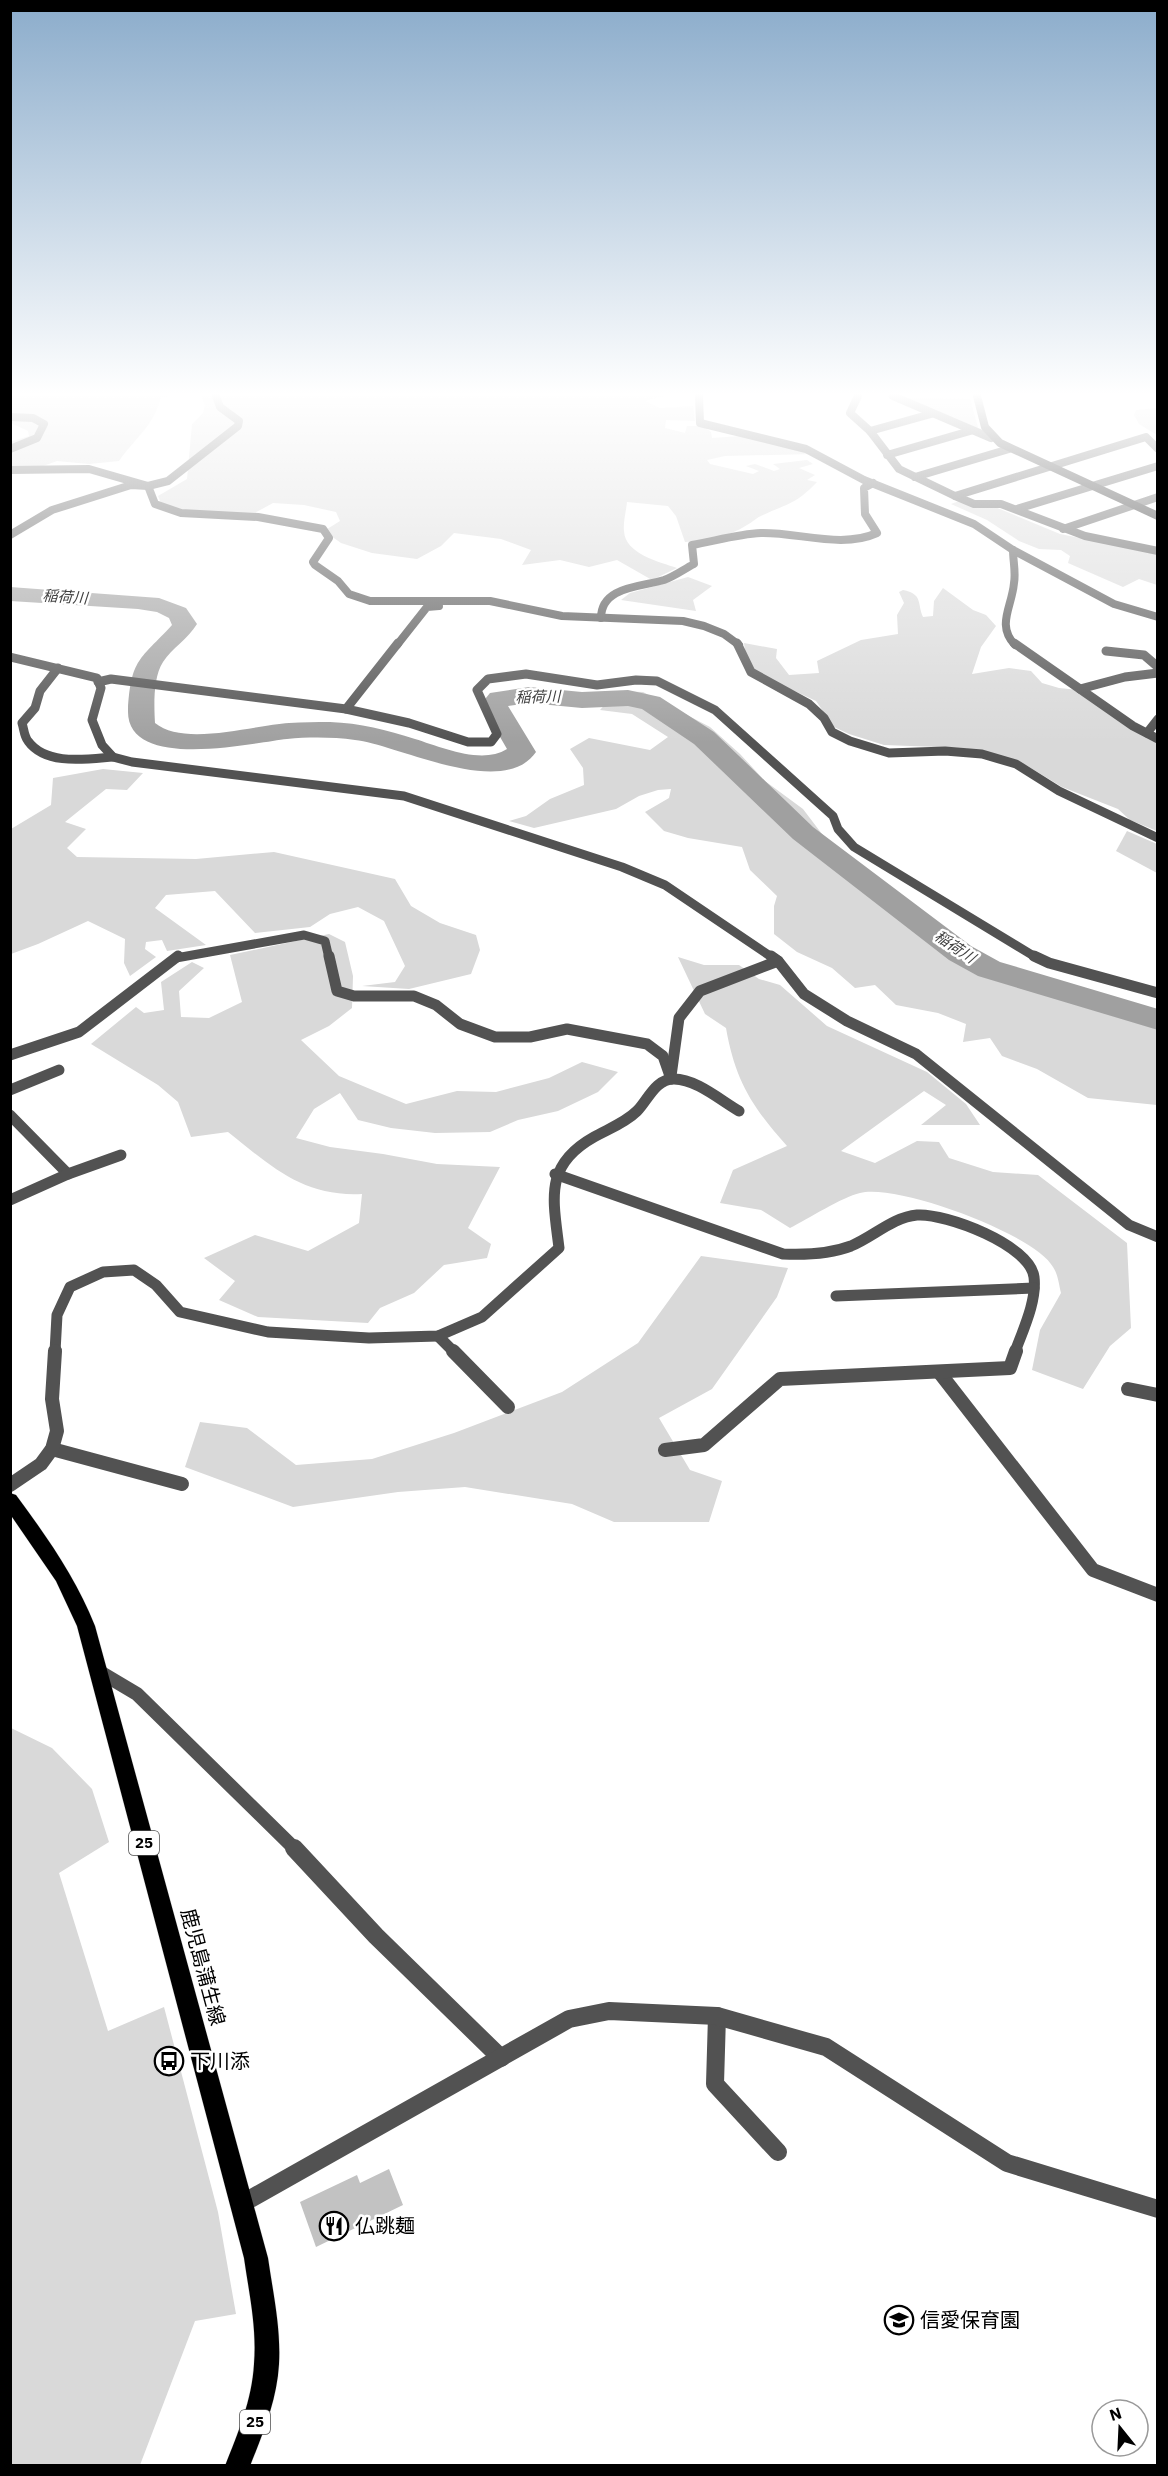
<svg xmlns="http://www.w3.org/2000/svg" width="1168" height="2476" font-family="'IBM Plex Sans','Noto Sans JP',sans-serif">
	<style>
		.green { fill: #d9d9d9 }
		.lines { fill: none; stroke-linecap: round; stroke-linejoin: round }
		.river { fill: #a0a0a0; fill-rule: evenodd }
		.building { fill: #c2c2c2 }
		.primary-casing { stroke: #dbdbdb; stroke-width: 1 }
		.street-far4 { stroke: #525252; stroke-width: 8 }
		.street-far3 { stroke: #525252; stroke-width: 9 }
		.street-far2 { stroke: #525252; stroke-width: 11 }
		.street-far1 { stroke: #525252; stroke-width: 14 }
		.street { stroke: #525252; stroke-width: 18 }
		.secondary { stroke: #1f1f1f; stroke-width: 8 }
		.primary { fill: #000; fill-rule: evenodd }
		.labels { text-anchor: middle; stroke-width: 5; stroke-linejoin: round; paint-order: stroke }
		.far-water-label { font-size: 15px; font-style: italic; fill: #414141; stroke: #fff }
		.shield { fill: #fff; stroke: #4c4c4c; stroke-width: 1.5 }
		.shield-label { font-size: 15px; font-weight: bold; fill: #000 }
		.near-street-label { font-size: 20px; fill: #000; stroke: #fff }
		.near-poi-label { font-size: 20px; fill: #000; stroke: #fff; text-anchor: start }
	</style>
	<rect width="100%" height="100%" fill="#fff"/>
	<g class="green">
		<path d="M11,396H169L161,397C154,426 135,438 119,461L89,464L57,461L32,470L11,474L10,442L29,436L28,431L11,423Z"/>
		<path d="M201,396H664L645,401L660,408L693,406L695,421L666,420L665,428L685,433L687,426H703L711,432L712,438L741,436L813,454L725,456L707,460L710,464L753,474L759,471L746,466L755,464L774,471L780,469L773,464L807,460L813,464L799,468L815,475L807,480L817,482C796,504 789,503 763,515C757,517 753,522 747,525C728,537 708,541 685,542L676,516L668,506L627,502C626,512 623,522 624,531C625,554 660,562 677,568L652,580L617,560L589,567L560,560L522,565L531,550L501,539L454,533L441,546L417,559L372,553L341,543L324,531L340,521L336,512L304,505L273,503L251,515L181,510L161,503L158,496L187,479L192,424L203,413L205,405Z"/>
		<polygon points="901,398 970,399 979,431"/>
		<polygon points="1157,408 1158,408 1157,435 1139,424 1134,415 1136,410"/>
		<polygon points="962,500 995,507 1060,534 1157,553 1157,585 1139,579 1123,587 1068,563 1070,556 1061,550 1039,549 1019,541 987,520 951,504"/>
		<polygon points="688,577 712,586 693,600 696,611 621,600 630,593"/>
		<path d="M943,588L973,610L986,615L996,626L981,647L972,674L1009,668L1031,671L1042,683L1059,688L1089,691L1116,714L1157,735V831L1130,820L1118,809L1062,787L1026,765L1003,758L964,748L884,745L849,734L834,727L816,701L754,672L746,658L744,643L777,649L776,658L789,675L819,673L817,661L861,640L898,634L897,615L904,603L899,592L903,590C923,594 917,603 923,617L933,616L934,601Z"/>
		<polygon points="617,691 643,692 710,727 740,754 765,781 803,809 825,838 911,926 995,980 1157,1029 1157,1105 1088,1098 1037,1069 1002,1056 990,1038 963,1042 966,1024 938,1013 896,1005 875,985 855,988 832,968 797,952 774,934 774,906 777,896 750,870 742,847 688,838 664,831 645,812 669,798 671,789 658,790 639,796 616,809 534,828 509,821 526,816 550,799 584,785 583,768 570,749 589,738 650,750 668,737 632,714 600,710"/>
		<polygon points="103,769 143,773 127,790 106,789 65,822 86,829 67,848 77,857 196,859 274,852 395,879 411,906 440,923 476,935 480,950 471,974 409,989 362,986 395,982 405,966 384,921 358,907 330,914 310,927 255,933 215,891 166,895 155,908 206,945 167,951 162,940 146,942 145,949 156,957 130,976 124,963 125,939 88,921 38,944 11,954 11,829 51,805 53,778"/>
		<polygon points="1127,831 1157,844 1157,873 1116,851"/>
		<path d="M329,934L345,942L353,976L352,1008L329,1026L301,1040L339,1076L406,1104L457,1091L496,1092L549,1078L582,1062L618,1072L598,1092L558,1111L518,1120L490,1132L435,1133L391,1128L358,1120L340,1093L314,1109L296,1138L330,1147L383,1154L437,1164L500,1167L468,1228L491,1244L487,1258L444,1265L414,1293L380,1308L368,1323L258,1317L219,1300L235,1281L204,1258L255,1235L308,1251L359,1223L362,1194C303,1197 272,1167 228,1132L191,1137L178,1102L158,1085L91,1044L136,1007L144,1013L164,1010L161,982L192,962L204,968L179,991L181,1017L209,1018L242,1002L230,955Z"/>
		<path d="M678,957L704,965H739L759,979L780,985L827,1026L927,1072L966,1104L980,1125H921L946,1105L924,1091L841,1151L875,1163L917,1141L939,1142L949,1158L993,1172L1038,1175L1127,1243L1131,1328L1110,1346L1083,1389L1032,1370L1040,1330L1061,1293C1059,1285 1058,1274 1053,1267C1035,1234 896,1183 860,1193C842,1197 808,1219 790,1228L761,1210L720,1203L733,1170L787,1146C752,1107 735,1080 726,1028L705,1014Z"/>
		<polygon points="701,1256 788,1268 777,1297 712,1389 659,1418 690,1470 722,1481 709,1522 614,1522 572,1504 465,1487 398,1492 293,1507 185,1467 200,1422 247,1428 296,1465 372,1459 454,1433 562,1392 638,1343"/>
		<polygon points="11,1728 52,1748 92,1789 109,1842 59,1873 108,2031 164,2007 218,2212 236,2314 195,2321 140,2465 11,2465"/>
	</g>
	<g class="lines">
		<path class="river" d="M10,587L159,598L186,608L197,624C188,639 172,648 163,662C153,677 154,706 155,723C184,747 254,725 289,723C303,722 316,722 330,722C360,723 387,730 415,739C441,747 482,765 507,749L481,704L490,693L529,687L582,692L628,690L660,697L714,732L813,827L971,946L1000,962L1158,1009V1030L978,976L949,960L793,839L694,744L642,709L628,706L582,708L529,703L508,706L536,752C503,800 399,745 355,740C333,737 309,737 287,739C251,743 126,772 128,710C131,658 140,660 172,625L169,618L157,612L138,609L10,601Z"/>
	</g>
	<polygon class="building" points="389,2169 403,2205 316,2247 300,2202 357,2175 360,2183"/>
	<g class="lines">
		<g class="primary-casing">
			<path id="primary" d="M10,1493L16,1495C47,1537 76,1578 95,1626L268,2258C273,2293 281,2328 279,2364C277,2400 263,2433 250,2466H225C238,2433 252,2400 254,2364C257,2328 249,2293 244,2258L77,1626L56,1581L10,1514Z"/>
		</g>
		<g class="street-far4">
			<polyline points="699,396 700,423 806,449 864,480 974,524 1013,550 1114,604 1158,617"/>
			<polyline points="858,396 850,413 870,431 899,469 955,496 974,504 1001,504 1085,536 1158,551"/>
			<polyline points="893,396 991,438"/>
			<polyline points="10,417 33,418 44,424 37,438 10,449"/>
			<polyline points="870,431 931,414"/>
			<polyline points="887,455 970,431"/>
			<polyline points="10,470 89,469 148,486 155,504 181,513 258,517 323,529 329,538 313,562 315,565 338,581 349,594 370,601 490,601 562,616 683,621 704,626 724,634 739,645"/>
			<polyline points="915,477 1009,449"/>
			<polyline points="955,496 1146,437 1158,449"/>
			<polyline points="1017,509 1158,466"/>
			<polyline points="1063,529 1158,497"/>
			<polyline points="10,535 52,510 131,485 148,486 168,481 238,426 239,421 220,407 216,396"/>
			<path d="M1013,550C1013,561 1016,572 1014,583C1012,607 996,625 1015,645"/>
			<path d="M601,618C601,586 641,587 664,580C675,576 684,569 694,564L692,545C715,541 738,534 761,533C798,532 842,549 877,533L865,514L864,488L873,483"/>
			<polyline points="397,645 427,607 439,606"/>
		</g>
		<g class="street-far3">
			<polyline points="737,643 751,672 809,704 824,718 832,732 850,741 889,753 945,751 982,754 1016,764 1059,791 1158,838"/>
			<polyline points="1014,643 1133,726 1158,739"/>
			<polyline points="1106,651 1144,655 1158,667"/>
			<polyline points="10,657 97,678 101,688 92,720 102,745 113,757 132,762 404,796 622,867 665,885 773,958"/>
			<path d="M58,668L40,691L35,708L22,723C24,729 24,736 28,741C46,766 87,759 113,757"/>
			<polyline points="98,682 111,679 346,709 398,643"/>
			<polyline points="1080,689 1125,677 1158,673"/>
			<polyline points="346,709 409,723 468,742 491,742 497,734 477,690 488,679 526,674 597,685 636,680 657,681 715,710 833,816 838,829 854,847 1037,958"/>
			<polyline points="1147,733 1158,719"/>
			<polyline points="176,958 304,935 325,941 329,958"/>
		</g>
		<g class="street-far2">
			<polyline points="329,956 337,991 354,996 414,996 436,1005 460,1024 495,1037 530,1037 567,1029 647,1044 663,1056 671,1079"/>
			<polyline points="771,956 778,961 804,994 847,1021 916,1054 1129,1225 1158,1237"/>
			<polyline points="1034,956 1049,963 1158,993"/>
			<polyline points="10,1055 79,1032 178,956"/>
			<polyline points="671,1076 679,1018 700,991 778,961"/>
			<polyline points="10,1090 59,1070"/>
			<polyline points="10,1115 68,1174"/>
			<path d="M555,1174L783,1254C806,1255 830,1254 851,1246C873,1237 893,1217 917,1215C946,1213 1030,1245 1034,1277C1037,1301 1023,1330 1015,1352"/>
			<polyline points="10,1200 68,1174 121,1155"/>
			<polyline points="836,1296 1034,1288"/>
			<polyline points="438,1336 454,1352"/>
			<path d="M55,1352L57,1315L70,1287L103,1272L134,1270L156,1285L180,1312L268,1332L369,1338L438,1336L482,1317L559,1248C553,1198 544,1165 594,1137C608,1129 625,1123 637,1111C648,1100 655,1079 674,1079C696,1079 720,1100 739,1111"/>
		</g>
		<g class="street-far1">
			<polyline points="453,1351 508,1407"/>
			<polyline points="939,1372 1093,1570 1158,1595"/>
			<polyline points="1128,1389 1158,1395"/>
			<polyline points="52,1449 182,1484"/>
			<polyline points="665,1450 704,1445 780,1379 1010,1368 1016,1351"/>
			<polyline points="10,1485 41,1464 52,1449 57,1431 52,1399 55,1351"/>
			<polyline points="100,1672 137,1694 296,1850"/>
		</g>
		<g class="street">
			<polyline points="294,1848 376,1936 501,2058"/>
			<polyline points="717,2016 715,2084 778,2152"/>
			<polyline points="243,2203 569,2019 609,2011 717,2016 826,2047 1007,2163 1158,2209"/>
		</g>
		<polyline class="secondary" points="977,396 985,427 1000,443 1158,516"/>
		<use href="#primary" class="primary"/>
	</g>
	<linearGradient id="sky" x2="0" y2="1"><stop stop-color="#8baccb"/><stop offset="0.53" stop-color="#fff"/><stop offset="1" stop-color="#fff" stop-opacity="0"/></linearGradient>
	<rect width="1168" height="743" fill="url(#sky)"/>
	<defs>
		<g id="bus-ring" transform="scale(1.5)"><circle r="9.5" fill="#fff" stroke="#000" stroke-width="1.5"/><path d="M-5-6H5V4H4V6H2V4H-2V6H-4V4H-5ZM-3.5-4V0h7V-4ZM-3.5 1.2v1.5H-2V1.2ZM2 1.2v1.5H3.5V1.2Z" fill="#000"/></g>
		<g id="restaurant-ring" transform="scale(1.5)"><circle r="9.5" fill="#fff" stroke="#000" stroke-width="1.5"/><path d="M-5-6h1v4h1v-4h1v4h1v-4h1v5L-1.5 .5V6h-2V.5L-5-1ZM5-6V6H3V1.5H1.5Q1.5-4 5-6Z" fill="#000"/></g>
		<g id="school-ring" transform="scale(1.5)"><circle r="9.5" fill="#fff" stroke="#000" stroke-width="1.5"/><path d="M0-5L7-2L0 1L-7-2ZM-4 1L0 2.5L4 1V4Q0 6-4 4Z" fill="#000"/></g>
	</defs>
	<g fill-rule="evenodd">
		<use href="#bus-ring" x="169" y="2061"/>
		<use href="#restaurant-ring" x="334" y="2226"/>
		<use href="#school-ring" x="899" y="2320"/>
	</g>
	<g class="labels">
		<g class="far-water-label">
			<text transform="translate(65 597) rotate(4)" y="5">稲荷川</text>
			<text transform="translate(538 697) rotate(-1)" y="5">稲荷川</text>
			<text transform="translate(955 947) rotate(34)" y="5">稲荷川</text>
		</g>
		<g class="shield">
			<rect x="129" y="1831" width="30" height="24" rx="4.5"/>
			<rect x="240" y="2410" width="30" height="24" rx="4.5"/>
		</g>
		<g class="shield-label">
			<text x="144" y="1848">25</text>
			<text x="255" y="2427">25</text>
		</g>
		<g class="near-street-label">
			<text transform="translate(203 1967) rotate(75)" y="7">鹿児島蒲生線</text>
		</g>
		<g class="near-poi-label">
			<text x="190" y="2068">下川添</text>
			<text x="355" y="2233">仏跳麺</text>
			<text x="920" y="2327">信愛保育園</text>
		</g>
	</g>
	<rect width="1168" height="2476" fill="none" stroke="#000000" stroke-width="24"/>
	<g transform="translate(1120 2428) rotate(342)"><circle r="28" fill="#ffffff" stroke="#999999" stroke-width="1.5"/>
	<path d="M0-4.5L10 22L0 15L-10 22Z" fill="#000000"/>
	<text y="-9" font-size="16" font-weight="bold" text-anchor="middle" fill="#000000">N</text>
	</g>
</svg>
